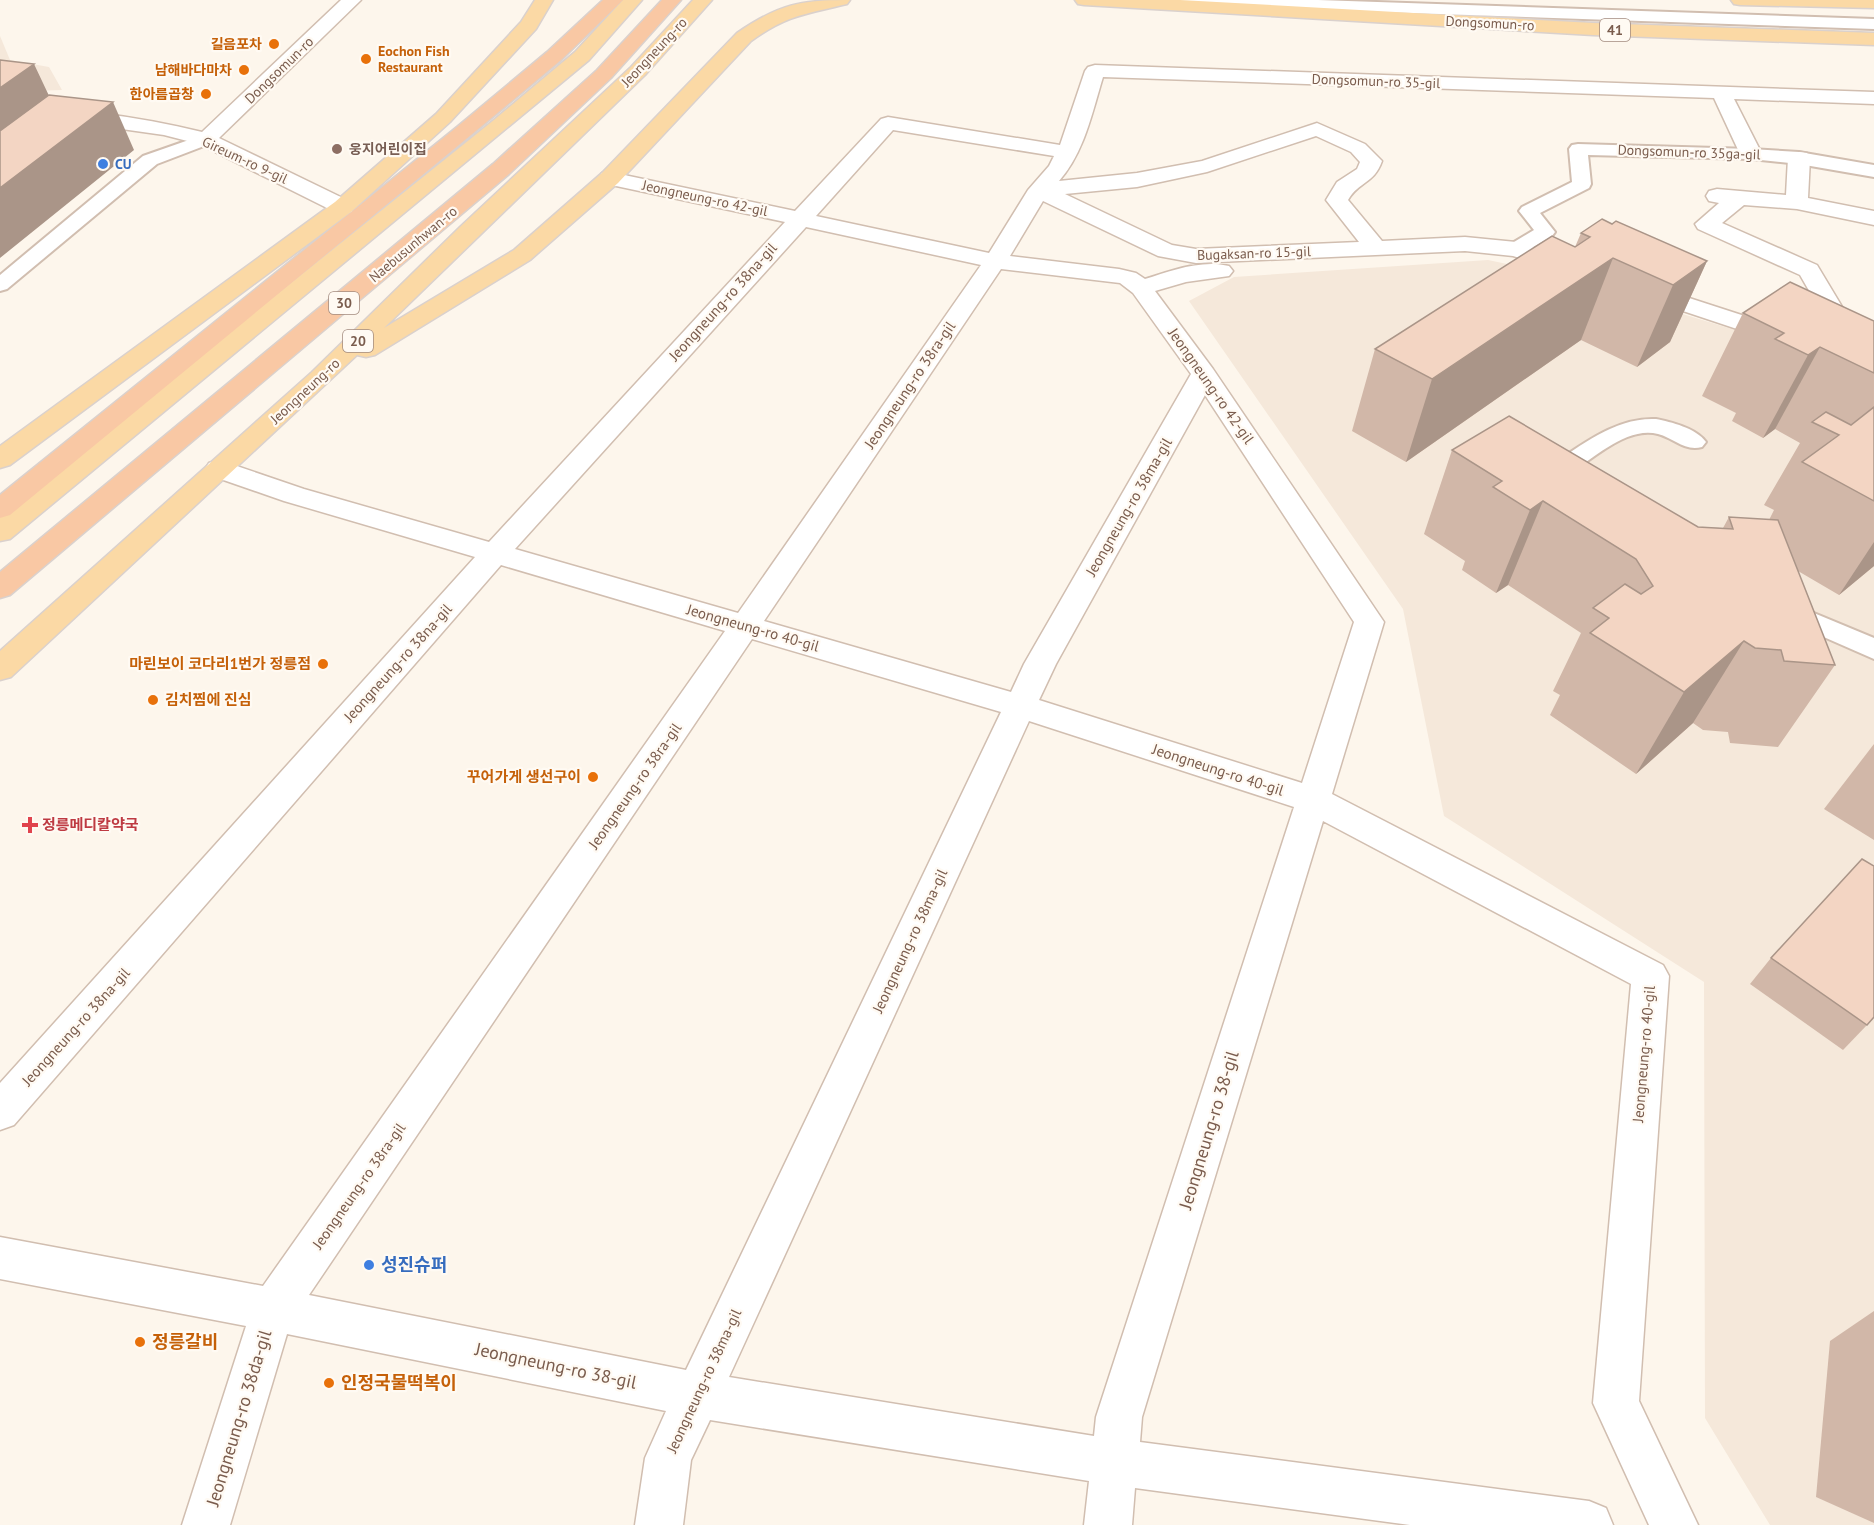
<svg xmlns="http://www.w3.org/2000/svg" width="1874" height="1525" font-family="'PT Sans','Noto Sans KR',sans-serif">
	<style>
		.residential { fill: #f5e8da }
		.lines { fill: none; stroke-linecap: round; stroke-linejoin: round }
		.service-casing { stroke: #d1beb0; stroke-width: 4 }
		.minor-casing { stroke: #d1beb0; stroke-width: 3 }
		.primary-casing { stroke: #dad1cd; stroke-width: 3 }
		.trunk-casing { stroke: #dad1cd; stroke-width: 3 }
		.service { fill: #fff; fill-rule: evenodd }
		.minor { fill: #fff; fill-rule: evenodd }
		.primary { fill: #fbd9a5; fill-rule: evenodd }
		.trunk { fill: #f9c8a4; fill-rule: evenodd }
		.wall { fill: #d1b7a8 }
		.shaded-wall { fill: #aa9588 }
		.building { fill: #f3d5c3; stroke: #aa9588; stroke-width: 1.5 }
		.food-dot { fill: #e8710a; stroke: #fffaf3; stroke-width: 2 }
		.education-dot { fill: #8d6e63; stroke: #fffaf3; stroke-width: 2 }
		.shop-dot { fill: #3f7fe0; stroke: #fffaf3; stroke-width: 2 }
		.health-dot { fill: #e0444e; stroke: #fffaf3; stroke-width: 2 }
		.labels { text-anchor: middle; stroke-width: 4.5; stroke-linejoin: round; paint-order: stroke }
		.far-street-label { font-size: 14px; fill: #7a5c4d; stroke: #fffaf3 }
		.shield { fill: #fffaf3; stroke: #a28b7f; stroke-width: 1.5 }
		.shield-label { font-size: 14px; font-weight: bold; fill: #7a5c4d }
		.far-food-label { font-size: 14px; font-weight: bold; fill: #c56008; stroke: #fffaf3; text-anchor: end }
		.far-education-label { font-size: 14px; font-weight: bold; fill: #785e54; stroke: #fffaf3; text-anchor: start }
		.far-shop-label { font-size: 14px; font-weight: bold; fill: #366cbe; stroke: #fffaf3; text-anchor: start }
		.street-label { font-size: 15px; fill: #7a5c4d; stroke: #fffaf3 }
		.food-label { font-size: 15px; font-weight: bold; fill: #c56008; stroke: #fffaf3; text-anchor: end }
		.health-label { font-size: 15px; font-weight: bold; fill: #be3a42; stroke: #fffaf3; text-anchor: start }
		.near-street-label { font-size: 18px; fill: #7a5c4d; stroke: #fffaf3 }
		.near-shop-label { font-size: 18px; font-weight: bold; fill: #366cbe; stroke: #fffaf3; text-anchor: start }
		.near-food-label { font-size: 18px; font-weight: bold; fill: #c56008; stroke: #fffaf3; text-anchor: start }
	</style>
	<rect width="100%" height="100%" fill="#fdf6ec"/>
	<g class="residential">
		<polygon points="0,36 10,60 49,67 62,90 0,92"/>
		<polygon points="1488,260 1545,272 1758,337 1874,406 1874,1525 1770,1525 1705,1418 1704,982 1444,816 1403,609 1189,301 1234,277"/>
	</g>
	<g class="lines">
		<g class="service-casing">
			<g id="service">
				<polygon points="1173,0 1318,0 1874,19 1874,29 1181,5"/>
				<polygon points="206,134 212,135 215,139 212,143 157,164 7,289 0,291 0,275 143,156"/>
				<polygon points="1578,144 1751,149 1799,152 1874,165 1874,177 1799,164 1751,159 1588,155 1591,184 1589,188 1540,213 1555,232 1552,236 1523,253 1509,253 1506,249 1509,245 1534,230 1519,211 1522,207 1572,182 1569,149 1572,145"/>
				<path d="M1656,419C1671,422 1696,428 1706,442L1702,447C1685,452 1674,438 1658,434C1628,426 1595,457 1572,472L1579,482L1575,487L1567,490L1559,487L1547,470L1551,465C1582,445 1616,417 1656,419Z"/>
				<polygon points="1785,601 1874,638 1874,659 1776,616 1772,610 1776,604"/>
			</g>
		</g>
		<g class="minor-casing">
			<g id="minor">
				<path d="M341,0H361L219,138L351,202L354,207L351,212L343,214L335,212L199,144L164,135L51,119H0V107C68,107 136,116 202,132Z"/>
				<path d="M1095,65L1874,92V104L1734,99L1762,154L1758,158L1751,160L1744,158L1740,154L1714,98L1103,77C1092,113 1084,153 1059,181L1137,173L1202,161L1317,123L1365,144L1382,161C1374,184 1359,181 1348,200L1382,241L1465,237L1516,242L1576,261L1580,266L1576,271L1568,273L1513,256L1465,251L1196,263L1158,256L1043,201L1010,256L1119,269L1136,273L1145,279C1170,271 1202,259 1229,266L1233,271L1229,276L1186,282L1155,291L1213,369L1384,622L1332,794L1663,965L1669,976L1639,1401L1698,1525H1649L1593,1403L1631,984L1323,821L1142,1417L1140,1442L1589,1501L1606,1508L1613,1525H1410L1135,1488L1132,1525H1084L1089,1481L710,1420L691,1460L683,1525H635L645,1458L666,1411L287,1334L230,1525H182L246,1326L0,1279V1237L263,1286L725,631L501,565L14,1125L0,1130V1083L475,557L284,501L209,475L205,469L209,463L219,460L304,489L489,542L785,222L602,183L599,178L602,173L610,172L795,211L881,119L888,117L1060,145L1085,71L1088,67ZM893,130L1054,156L1049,166L1028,190L989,253L816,216ZM1316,136L1351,152L1360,162L1357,169L1337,182L1326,200L1359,242L1196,249L1172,245L1065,194L1137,187L1207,172ZM806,227L981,265L738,613L515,549ZM1001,269L1120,283L1133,293L1191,374L1024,664L1011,692L764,621ZM1205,395L1354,622L1302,783L1039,700L1056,664ZM752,639L1001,712L686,1370L309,1295ZM1029,721L1294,807L1096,1417L1094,1436L729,1377Z"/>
				<path d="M1799,152L1807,153L1810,158L1808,198L1874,211V225L1797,209L1744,205L1722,223L1817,265L1844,310C1835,324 1816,337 1799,333L1796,328L1819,308L1800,275L1698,229L1695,224L1719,203L1709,201L1706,196L1709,191L1717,189L1786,195L1788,158L1791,153Z"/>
				<polygon points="1646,284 1791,331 1794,336 1791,341 1782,343 1773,341 1638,296 1634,291 1638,286"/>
			</g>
		</g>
		<g class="primary-casing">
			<g id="primary">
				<polygon points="535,0 553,0 536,29 450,122 351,212 10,465 0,468 0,446 335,202 436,114 521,22"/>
				<polygon points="623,0 642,0 589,60 10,539 0,541 0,517 494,120 575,52"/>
				<path d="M693,0H712L645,75L384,328L514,250L602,173L737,33C779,4 801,0 850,0L847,4C806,14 787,15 751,41L618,183L530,260L375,355L366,357L357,355L11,677L0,680V651L312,372L460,227L631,67Z"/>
				<polygon points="1075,0 1180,0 1593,23 1874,33 1874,45 1593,35 1084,5 1078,4"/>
				<polygon points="1731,0 1874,0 1874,8 1740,5 1734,4"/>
			</g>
		</g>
		<g class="trunk-casing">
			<g id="trunk">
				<polygon points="603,0 623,0 561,60 471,135 10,515 0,518 0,495 457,127 547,52"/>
				<polygon points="662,0 681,0 611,78 509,174 10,595 0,598 0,572 493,164 597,70"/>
			</g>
		</g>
		<use href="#service" class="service"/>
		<use href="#minor" class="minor"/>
		<use href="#primary" class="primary"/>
		<use href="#trunk" class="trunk"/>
	</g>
	<g class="wall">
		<polygon points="1581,233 1707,261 1670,342 1637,367 1581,340 1406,462 1352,431 1375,349 1575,247"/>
		<polygon points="1743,313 1874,321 1874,566 1839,595 1798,571 1835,665 1778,747 1730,743 1728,732 1703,730 1693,723 1636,774 1550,715 1560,695 1553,691 1581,633 1508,585 1496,593 1462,570 1465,561 1424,534 1452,450 1698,527 1723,528 1729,517 1769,520 1774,510 1764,505 1800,443 1775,429 1763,438 1732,421 1736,413 1702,396"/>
		<polygon points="1874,744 1874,840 1824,809"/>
		<polygon points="1771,958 1867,1025 1843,1050 1750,984"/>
		<polygon points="1874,1311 1874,1523 1816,1497 1830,1341"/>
	</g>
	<g class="shaded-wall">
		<polygon points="34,64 68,136 113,102 134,150 0,258 0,88"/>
		<polygon points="1613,258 1581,340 1406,462 1432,379"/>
		<polygon points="1707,261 1670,342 1637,367 1673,285"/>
		<polygon points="1820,347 1775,429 1763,438 1808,355"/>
		<polygon points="1543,501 1508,585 1496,593 1530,510"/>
		<polygon points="1874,542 1874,566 1839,595"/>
		<polygon points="1744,641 1693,723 1636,774 1684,692"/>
	</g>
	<g class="building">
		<polygon points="0,60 34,64 0,88"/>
		<polygon points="49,95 113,102 0,188 0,131"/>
		<polygon points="1602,219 1612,224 1616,221 1707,261 1673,285 1613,258 1432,379 1375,349 1552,236 1575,247 1590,237 1581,233"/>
		<polygon points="1790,282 1874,321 1874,373 1820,347 1808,355 1775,339 1784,333 1743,313"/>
		<polygon points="1874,407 1874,501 1802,462 1839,435 1812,422 1826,412 1851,425"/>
		<polygon points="1509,416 1698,527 1733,529 1729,517 1778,520 1835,665 1784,661 1781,650 1755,648 1744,641 1684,692 1590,633 1609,618 1593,608 1625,584 1641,594 1653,586 1636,559 1543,501 1530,510 1493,487 1502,481 1452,450"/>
		<polygon points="1862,859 1874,866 1874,1017 1867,1025 1771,958"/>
	</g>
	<g class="food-dot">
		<circle cx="274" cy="44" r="6"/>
		<circle cx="366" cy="59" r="6"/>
		<circle cx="244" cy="70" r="6"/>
		<circle cx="206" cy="94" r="6"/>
		<circle cx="323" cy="664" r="6"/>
		<circle cx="153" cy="700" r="6"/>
		<circle cx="593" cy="777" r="6"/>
		<circle cx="140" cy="1342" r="6"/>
		<circle cx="329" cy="1383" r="6"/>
	</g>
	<circle class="education-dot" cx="337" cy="149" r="6"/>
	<g class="shop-dot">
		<circle cx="103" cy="164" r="6"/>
		<circle cx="369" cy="1265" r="6"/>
	</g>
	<path class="health-dot" d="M27 816h6v6h6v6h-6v6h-6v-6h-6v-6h6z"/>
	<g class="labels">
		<g class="far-street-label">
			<text transform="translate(1490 23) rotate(3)" y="5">Dongsomun-ro</text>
			<text transform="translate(654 52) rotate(-47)" y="5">Jeongneung-ro</text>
			<text transform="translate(279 70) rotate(-44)" y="5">Dongsomun-ro</text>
			<text transform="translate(1376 81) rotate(2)" y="5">Dongsomun-ro 35-gil</text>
			<text transform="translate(1689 152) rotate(2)" y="5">Dongsomun-ro 35ga-gil</text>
			<text transform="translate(245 160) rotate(25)" y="5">Gireum-ro 9-gil</text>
			<text transform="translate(705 198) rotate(12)" y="5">Jeongneung-ro 42-gil</text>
			<text transform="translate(413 244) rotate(-40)" y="5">Naebusunhwan-ro</text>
			<text transform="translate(1254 253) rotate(-2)" y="5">Bugaksan-ro 15-gil</text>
			<text transform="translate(305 391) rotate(-43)" y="5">Jeongneung-ro</text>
		</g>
		<g class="shield">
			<rect x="1600" y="19" width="30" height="22" rx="4.5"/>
			<rect x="329" y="292" width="30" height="22" rx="4.5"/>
			<rect x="343" y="330" width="30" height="22" rx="4.5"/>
		</g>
		<g class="shield-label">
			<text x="1615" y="35">41</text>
			<text x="344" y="308">30</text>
			<text x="358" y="346">20</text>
		</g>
		<g class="far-food-label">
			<text x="262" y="49">길음포차</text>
			<text x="378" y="56" text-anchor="start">Eochon Fish<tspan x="378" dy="16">Restaurant</tspan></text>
			<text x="232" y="75">남해바다마차</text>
			<text x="194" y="99">한아름곱창</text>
		</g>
		<g class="far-education-label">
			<text x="349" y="154">웅지어린이집</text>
		</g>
		<g class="far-shop-label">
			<text x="115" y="169">CU</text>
		</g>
		<g class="street-label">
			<text transform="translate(723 302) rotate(-48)" y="5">Jeongneung-ro 38na-gil</text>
			<text transform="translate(910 385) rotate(-56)" y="5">Jeongneung-ro 38ra-gil</text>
			<text transform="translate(1211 386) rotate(55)" y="5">Jeongneung-ro 42-gil</text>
			<text transform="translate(1129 507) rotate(-60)" y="5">Jeongneung-ro 38ma-gil</text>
			<text transform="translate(753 628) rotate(16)" y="5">Jeongneung-ro 40-gil</text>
			<text transform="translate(398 663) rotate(-48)" y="5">Jeongneung-ro 38na-gil</text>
			<text transform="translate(1218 770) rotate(18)" y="5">Jeongneung-ro 40-gil</text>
			<text transform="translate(635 786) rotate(-55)" y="5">Jeongneung-ro 38ra-gil</text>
			<text transform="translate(910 941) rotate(-65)" y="5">Jeongneung-ro 38ma-gil</text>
			<text transform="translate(76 1027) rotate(-48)" y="5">Jeongneung-ro 38na-gil</text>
			<text transform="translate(1644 1054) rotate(-85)" y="5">Jeongneung-ro 40-gil</text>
			<text transform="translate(359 1186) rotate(-55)" y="5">Jeongneung-ro 38ra-gil</text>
			<text transform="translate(704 1381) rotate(-65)" y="5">Jeongneung-ro 38ma-gil</text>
		</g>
		<g class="food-label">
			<text x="311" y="669">마린보이 코다리1번가 정릉점</text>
			<text x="165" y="705" text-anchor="start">김치찜에 진심</text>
			<text x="581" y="782">꾸어가게 생선구이</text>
		</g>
		<g class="health-label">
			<text x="42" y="830">정릉메디칼약국</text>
		</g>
		<g class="near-street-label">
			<text transform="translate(1209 1130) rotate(-73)" y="6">Jeongneung-ro 38-gil</text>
			<text transform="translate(556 1366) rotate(12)" y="6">Jeongneung-ro 38-gil</text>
			<text transform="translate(239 1418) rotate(-73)" y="6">Jeongneung-ro 38da-gil</text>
		</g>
		<g class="near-shop-label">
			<text x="381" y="1271">성진슈퍼</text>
		</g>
		<g class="near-food-label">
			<text x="152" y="1348">정릉갈비</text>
			<text x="341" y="1389">인정국물떡복이</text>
		</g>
	</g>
</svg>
